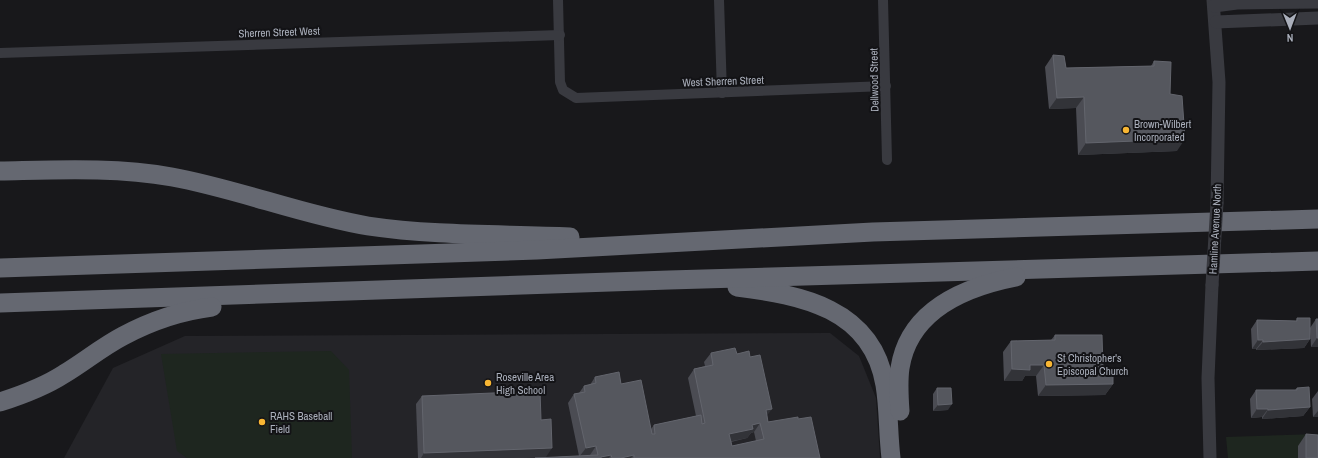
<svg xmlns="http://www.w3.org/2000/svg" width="1318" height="458" font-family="'Archivo Narrow',sans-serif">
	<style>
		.built { fill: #242428 }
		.green { fill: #1e261f }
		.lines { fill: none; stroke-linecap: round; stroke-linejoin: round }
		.minor { stroke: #393a40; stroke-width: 10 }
		.tertiary { stroke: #393a40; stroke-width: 13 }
		.motorway { stroke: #656871; stroke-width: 19 }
		.tertiary-bridge { stroke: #393a40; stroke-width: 13 }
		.wall { fill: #4b4c53; fill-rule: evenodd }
		.shaded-wall { fill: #323338 }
		.building { fill: #55575e; stroke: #63656d; fill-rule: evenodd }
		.poi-dot { fill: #f8b633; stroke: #131316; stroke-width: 1.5 }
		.labels { text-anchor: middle; stroke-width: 4; stroke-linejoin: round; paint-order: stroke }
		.street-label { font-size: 11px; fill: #aaafbb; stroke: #131316 }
		.poi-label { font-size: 11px; fill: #aaafbb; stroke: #131316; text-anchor: start }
	</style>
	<rect width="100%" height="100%" fill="#18181b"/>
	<polygon class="built" points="830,333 859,356 876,398 880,458 64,458 113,368 185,336"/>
	<g class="green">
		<polygon points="331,351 349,370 352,458 187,458 177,451 161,354"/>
		<polygon points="1318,434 1318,458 1228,458 1226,437"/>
	</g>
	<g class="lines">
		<g class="minor">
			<polyline points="558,0 560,82 563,90 576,98 886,86"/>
			<polyline points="719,0 722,93"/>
			<polyline points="883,0 887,160"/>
			<polyline points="0,53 560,35"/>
		</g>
		<g class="tertiary">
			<polyline points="1213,0 1219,82 1217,203"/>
			<polyline points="1214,6 1237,3 1318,2"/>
			<polyline points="1216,22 1318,18"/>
			<polyline points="1210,458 1208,378 1212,285"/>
		</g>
		<g class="motorway">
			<path d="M0,171C57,170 115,167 172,177C238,189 302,215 368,226C435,236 503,234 570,237"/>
			<polyline points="0,268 537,250 873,232 1318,219"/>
			<path d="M737,287C801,295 872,308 885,385C889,409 888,434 891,458"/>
			<polyline points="0,303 669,280 1318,261"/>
			<path d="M0,402C22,395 44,387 64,374C84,362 102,347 123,336C151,321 180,311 212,307"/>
			<path d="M900,411C899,397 898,382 900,368C909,310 965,287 1016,277"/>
		</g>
		<polyline class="tertiary-bridge" points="1212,285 1217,203"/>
	</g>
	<g class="wall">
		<polygon points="1053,55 1066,68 1151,66 1154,61 1170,94 1177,151 1078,155 1076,108 1049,109 1045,67"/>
		<polygon points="1297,318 1310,339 1304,348 1256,350 1256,349 1252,349 1251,329 1257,320 1296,321"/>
		<polygon points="1316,319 1318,347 1311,347 1310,328"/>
		<polygon points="1055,335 1103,370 1113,384 1105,395 1038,396 1036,376 1025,376 1022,381 1004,381 1003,352 1011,341 1051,340"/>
		<path d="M711,353L737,354L750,357L767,415L768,422L798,419L820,458H535L579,456L568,403L574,394L579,393L584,386L590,385L595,377L621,384L651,429L654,425L696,416L688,378L694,369L705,366L704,362ZM754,432L756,441L732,446L731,442L747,438L751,433Z"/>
		<polygon points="937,388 948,410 933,411 933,394"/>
		<polygon points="1297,388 1310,407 1303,416 1262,419 1262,417 1251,418 1250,399 1256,390 1295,390"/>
		<polygon points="1318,391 1318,417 1313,417 1312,399"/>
		<polygon points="422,396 541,420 546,457 510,458 418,458 416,404"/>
		<polygon points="1306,434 1318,458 1298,458 1298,446"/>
	</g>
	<g class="shaded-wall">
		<polygon points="1084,97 1076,108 1049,109 1057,98"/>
		<polygon points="1185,139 1177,151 1078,155 1086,143"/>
		<polygon points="1317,338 1318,338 1318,347 1311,347"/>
		<polygon points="1310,339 1304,348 1256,350 1263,342"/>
		<polygon points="1258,340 1263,340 1256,349 1252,349"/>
		<polygon points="1030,365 1044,365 1036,376 1025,376 1022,381 1004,381 1012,369"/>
		<polygon points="1113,384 1105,395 1038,396 1046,385"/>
		<polygon points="952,404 948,410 933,411 938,405"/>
		<polygon points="1310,407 1303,416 1262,419 1268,410"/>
		<polygon points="772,409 765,418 766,410"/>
		<polygon points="1257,409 1268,409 1262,417 1251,418"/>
		<polygon points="1318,411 1318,417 1313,417"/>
		<polygon points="760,423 754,432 751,433 747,438 723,443 729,434 752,425"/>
		<polygon points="596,446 590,455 579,457 586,448"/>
		<polygon points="552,448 546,457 510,458 421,458 424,453"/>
		<polygon points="611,455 609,458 601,458 601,457"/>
		<polygon points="634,455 631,458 621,458"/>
	</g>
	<g class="building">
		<polygon points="1053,55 1064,56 1066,68 1154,66 1154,61 1171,62 1170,94 1182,96 1185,139 1086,143 1084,97 1057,98"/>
		<polygon points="1297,318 1310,318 1310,339 1263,342 1263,340 1258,340 1257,320 1297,321"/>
		<polygon points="1316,319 1318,319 1318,338 1317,338"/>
		<polygon points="1055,335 1102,335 1103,370 1113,369 1113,384 1046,385 1044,365 1030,365 1030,370 1012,369 1011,341 1055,340"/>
		<path d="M735,348L737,354L749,351L750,357L760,355L772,409L766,410L768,422L798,417V419L811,417L820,458H634V455L621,458H612L611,455L601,457V458H535L598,455L596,446L586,448L574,394L585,392L584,386L596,383L595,377L619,372L621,384L641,380L652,434H655L654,425L701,415L702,424L705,423L694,369L713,365L711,353ZM760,423L764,439L732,446L729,434L753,429L752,425Z"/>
		<polygon points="1309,387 1310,407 1268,410 1268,409 1257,409 1256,390 1297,390 1297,388"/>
		<polygon points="937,388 951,388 952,404 938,405"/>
		<polygon points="540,391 541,420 551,419 552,448 424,453 422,396"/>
		<polygon points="1306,434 1318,435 1318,458 1306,458"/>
	</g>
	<g class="poi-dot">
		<circle cx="1126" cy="130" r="4"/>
		<circle cx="1049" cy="364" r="4"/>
		<circle cx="488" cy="383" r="4"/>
		<circle cx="262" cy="422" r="4"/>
	</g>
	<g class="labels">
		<g class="street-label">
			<text transform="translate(279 32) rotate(-2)" y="4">Sherren Street West</text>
			<text transform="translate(874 80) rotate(-91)" y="4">Dellwood Street</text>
			<text transform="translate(723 81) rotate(-2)" y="4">West Sherren Street</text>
			<text transform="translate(1215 229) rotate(-87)" y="4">Hamline Avenue North</text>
		</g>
		<g class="poi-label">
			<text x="1134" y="128">Brown-Wilbert<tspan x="1134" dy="13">Incorporated</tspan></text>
			<text x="1057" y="362">St Christopher's<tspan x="1057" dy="13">Episcopal Church</tspan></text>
			<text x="496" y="381">Roseville Area<tspan x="496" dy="13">High School</tspan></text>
			<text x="270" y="420">RAHS Baseball<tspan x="270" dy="13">Field</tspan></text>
		</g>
	</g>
	<g transform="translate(1290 28) rotate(179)" stroke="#131316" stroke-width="3" paint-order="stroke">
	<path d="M0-3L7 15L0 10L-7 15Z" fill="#aaafbb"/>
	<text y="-6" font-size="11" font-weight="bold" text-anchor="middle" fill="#aaafbb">N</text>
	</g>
</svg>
